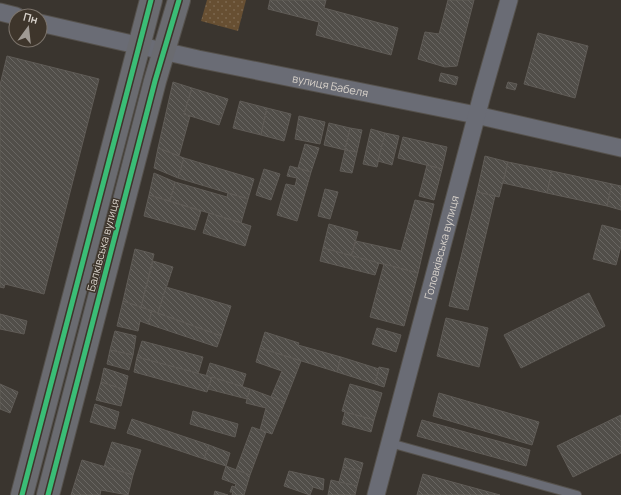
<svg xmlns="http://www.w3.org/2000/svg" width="621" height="495" font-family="Manrope,sans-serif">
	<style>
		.green { fill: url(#green-dots) }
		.building { fill: url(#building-back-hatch); stroke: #605c57 }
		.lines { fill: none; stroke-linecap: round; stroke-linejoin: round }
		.service-casing { stroke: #55514c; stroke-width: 10 }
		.minor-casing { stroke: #55514c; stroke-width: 19 }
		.primary-casing { stroke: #55514c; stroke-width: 24 }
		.service { stroke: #6a6c75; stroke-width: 8 }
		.minor { stroke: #6a6c75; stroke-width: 17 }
		.primary { stroke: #6a6b70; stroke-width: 22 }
		.cycleway-casing { stroke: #3e352b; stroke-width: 8 }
		.cycleway { stroke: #3abd76; stroke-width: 5 }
		.labels { text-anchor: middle; stroke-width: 3; stroke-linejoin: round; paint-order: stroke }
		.street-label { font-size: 11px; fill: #d7d1ca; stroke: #3e352b }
	</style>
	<defs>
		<pattern id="green-dots" width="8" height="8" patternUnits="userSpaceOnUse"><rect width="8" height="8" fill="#674f32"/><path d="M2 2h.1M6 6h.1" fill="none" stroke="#7c674e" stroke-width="1.8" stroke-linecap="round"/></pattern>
		<pattern id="building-back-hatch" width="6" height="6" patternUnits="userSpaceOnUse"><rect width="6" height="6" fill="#514e49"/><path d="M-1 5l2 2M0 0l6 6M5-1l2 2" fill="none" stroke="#696662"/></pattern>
	</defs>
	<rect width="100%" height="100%" fill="#3a352f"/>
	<polygon class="green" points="207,0 246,0 238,31 201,21"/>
	<g class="building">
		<polygon points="270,0 326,0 324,8 398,28 391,55 316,35 319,22 268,9"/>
		<polygon points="448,0 474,0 457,66 445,67 418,59 425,32 439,34"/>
		<polygon points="538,33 588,46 575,98 524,84"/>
		<polygon points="7,56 99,79 44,294 5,284 4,288 0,287 0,85"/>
		<polygon points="441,73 458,77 456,85 439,81"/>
		<polygon points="173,82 192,88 184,114 190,116 179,156 158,148"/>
		<polygon points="508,82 517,84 515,90 506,88"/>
		<polygon points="192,88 228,99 219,125 184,114"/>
		<polygon points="240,101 267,108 261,135 233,128"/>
		<polygon points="267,108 291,114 284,141 261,135"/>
		<polygon points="299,116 325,122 320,144 295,139"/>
		<polygon points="329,123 350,128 345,150 324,145"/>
		<polygon points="350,128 362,130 357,152 345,150"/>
		<polygon points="371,129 385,133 377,167 363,164"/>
		<polygon points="385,133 399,136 392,165 378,161"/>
		<polygon points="403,137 447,147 442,169 398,158"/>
		<polygon points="305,144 319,148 311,172 298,168"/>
		<polygon points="158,148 184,158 178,178 154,168"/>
		<polygon points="345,150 357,152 352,173 340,171"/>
		<polygon points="485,156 508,162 499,197 477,192"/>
		<polygon points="184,158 254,179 248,199 178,178"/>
		<polygon points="508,162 552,171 547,193 503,183"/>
		<polygon points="427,165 442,169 434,200 419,196"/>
		<polygon points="290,166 311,172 297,221 277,215 286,184 295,186 297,178 287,176"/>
		<polygon points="264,169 280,174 271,200 256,195"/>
		<polygon points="552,171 612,184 607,206 547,193"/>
		<polygon points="154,173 175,182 170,201 149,195"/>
		<polygon points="175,182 227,197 228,193 248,199 241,223 170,201"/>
		<polygon points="612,184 621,186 621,210 607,206"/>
		<polygon points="325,189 338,192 330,219 318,216"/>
		<polygon points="477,192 495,196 468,310 449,306"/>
		<polygon points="149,195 201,211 195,230 144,216"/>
		<polygon points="415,200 434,204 418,273 351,256 356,241 401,251"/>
		<polygon points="209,213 251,226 245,246 203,233"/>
		<polygon points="329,224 358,232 351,256 323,248"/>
		<polygon points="602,225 621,230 621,246 616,265 593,259"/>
		<polygon points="323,248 379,263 375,275 320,261"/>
		<polygon points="135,249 154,254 141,307 123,301"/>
		<polygon points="153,261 173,267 158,313 141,307"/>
		<polygon points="384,264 418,273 404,326 370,317"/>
		<polygon points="166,287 231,306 221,336 158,313"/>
		<polygon points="589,293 605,326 521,368 504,335"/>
		<polygon points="123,301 152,311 148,324 140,321 138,331 117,326"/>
		<polygon points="152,311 221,336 217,347 148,324"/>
		<polygon points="0,314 27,321 24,334 0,329"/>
		<polygon points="446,318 488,328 479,367 437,356"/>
		<polygon points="377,328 401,335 396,352 372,344"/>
		<polygon points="115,331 136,336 133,355 110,350"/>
		<polygon points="265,332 299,343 298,345 341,357 337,372 260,348"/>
		<polygon points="142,341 203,357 198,374 137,357"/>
		<polygon points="260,348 301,361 285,402 271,397 282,371 256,362"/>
		<polygon points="110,350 133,355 129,370 107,364"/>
		<polygon points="137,357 212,377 207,392 134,372"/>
		<polygon points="341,357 379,369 375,384 337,372"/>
		<polygon points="210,363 246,374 242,387 206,376"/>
		<polygon points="379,367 389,369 384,387 375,384"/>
		<polygon points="104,368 128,376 125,390 101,382"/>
		<polygon points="212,377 250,389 247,399 208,389"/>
		<polygon points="101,382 125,390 121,406 96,400"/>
		<polygon points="0,384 18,392 10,413 0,409"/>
		<polygon points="350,384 382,393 374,420 342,411"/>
		<polygon points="250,389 285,402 272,434 260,430 266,408 246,403"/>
		<polygon points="439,393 539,422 532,445 433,416"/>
		<polygon points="95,404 119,412 115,429 90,422"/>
		<polygon points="193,411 238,424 235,437 190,424"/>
		<polygon points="345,412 374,420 371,432 342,424"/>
		<polygon points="621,415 621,453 573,477 557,446"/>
		<polygon points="132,419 209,445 204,459 127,433"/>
		<polygon points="422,420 530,450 526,466 417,436"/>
		<polygon points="252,427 266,432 250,475 236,470"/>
		<polygon points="112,442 141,450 133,475 104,467"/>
		<polygon points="209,445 230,453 226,466 204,459"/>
		<polygon points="345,458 363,463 361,471 343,467"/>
		<polygon points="82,460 133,475 128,495 101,490 100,495 71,495"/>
		<polygon points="226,466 250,475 244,495 232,495 233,492 230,492 232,486 235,487 236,484 222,479"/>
		<polygon points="343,467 361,471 357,486 339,482"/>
		<polygon points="289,471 324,479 323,490 313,487 310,495 284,486"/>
		<polygon points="423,474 500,495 417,495"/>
		<polygon points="331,480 357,486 355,495 328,495"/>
		<polygon points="215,491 228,495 214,495"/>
	</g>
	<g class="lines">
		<g class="service-casing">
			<polyline id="service" points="390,443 577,495"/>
		</g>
		<g class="minor-casing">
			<g id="minor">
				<polyline points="0,12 16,16"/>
				<path id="s1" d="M40,23L198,59L476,115L621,148"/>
				<path id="s2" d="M376,495L482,95L509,0"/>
			</g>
		</g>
		<g class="primary-casing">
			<g id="primary">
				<polyline points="22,495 151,0"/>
				<polyline points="48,495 155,81 179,0"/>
			</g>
		</g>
		<use href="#service" class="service"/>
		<use href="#minor" class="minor"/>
		<use href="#primary" class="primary"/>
		<g class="cycleway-casing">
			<g id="cycleway">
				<polyline points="22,495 151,0"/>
				<polyline points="48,495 155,81 179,0"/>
			</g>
		</g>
		<use href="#cycleway" class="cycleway"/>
	</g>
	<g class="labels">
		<g class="street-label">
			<text dy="4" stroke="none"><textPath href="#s1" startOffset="297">вулиця Бабеля</textPath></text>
			<text transform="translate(103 245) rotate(-75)" y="4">Балківська вулиця</text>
			<text dy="4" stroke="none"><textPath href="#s2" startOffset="256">Головківська вулиця</textPath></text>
		</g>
	</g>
	<g transform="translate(28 28) rotate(15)"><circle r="19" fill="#3e352b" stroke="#7b736b"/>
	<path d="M0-3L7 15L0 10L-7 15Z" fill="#a09a94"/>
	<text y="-6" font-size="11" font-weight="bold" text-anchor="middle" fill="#d7d1ca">Пн</text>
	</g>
</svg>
